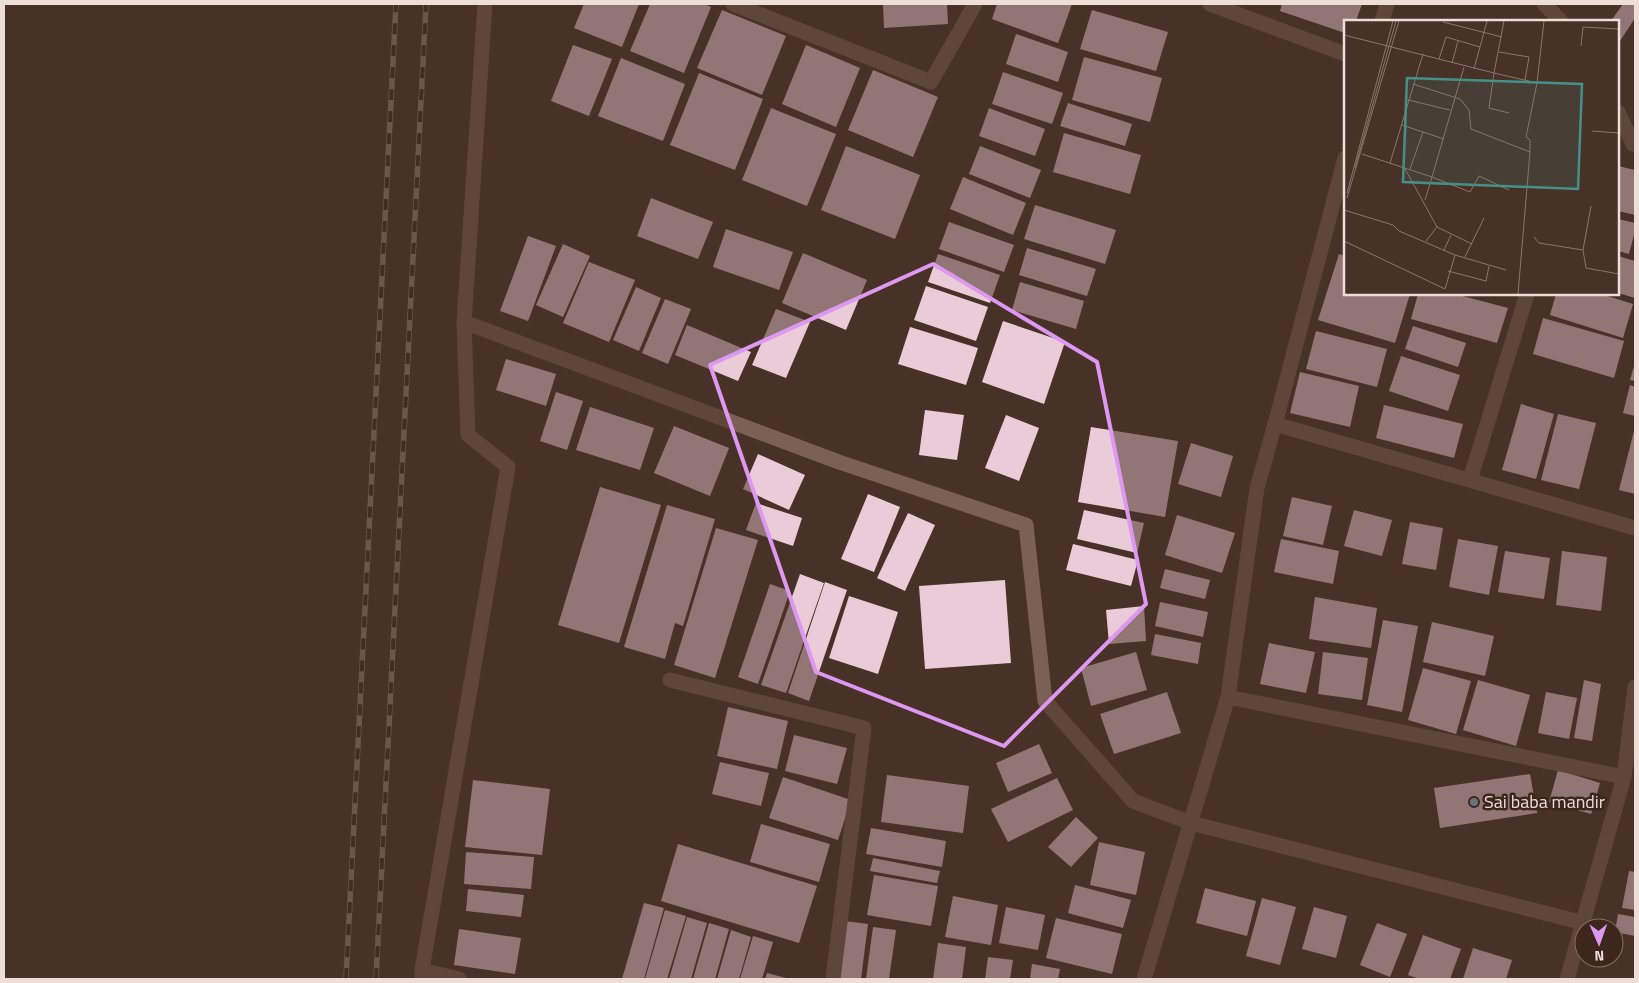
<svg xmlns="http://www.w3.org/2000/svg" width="1639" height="983" font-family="'Titillium Web',sans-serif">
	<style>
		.building { fill: #eacbd8 }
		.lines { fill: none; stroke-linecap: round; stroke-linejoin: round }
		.street { stroke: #7b6055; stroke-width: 15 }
		.rail-casing { stroke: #97847b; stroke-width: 5.5 }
		.rail { stroke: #3d271d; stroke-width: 4; stroke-dasharray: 11; stroke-linecap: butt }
		.marked { fill: none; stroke: #df98f2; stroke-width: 4; stroke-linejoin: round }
		.worship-dot { fill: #6b7280; stroke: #3d271d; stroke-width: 2 }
		.labels { text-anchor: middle; stroke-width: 5; stroke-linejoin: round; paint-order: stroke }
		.poi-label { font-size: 18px; fill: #edded7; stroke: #3d271d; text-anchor: start }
		.inset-road { fill: none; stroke: #8a766d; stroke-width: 1 }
		.view { fill: #469088; fill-opacity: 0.15; stroke: #469088; stroke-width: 2.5 }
		.inset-edge { fill: none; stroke: #edded7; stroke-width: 2.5 }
	</style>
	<rect width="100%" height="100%" fill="#483127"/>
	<g class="building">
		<polygon points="584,4 639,4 622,47 574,28"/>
		<polygon points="650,4 704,4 711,7 684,73 630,51"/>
		<polygon points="883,4 947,4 948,24 884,28"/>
		<polygon points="997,4 1072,4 1058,43 992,19"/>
		<polygon points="1282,4 1362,4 1356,21 1345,21 1345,33 1280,11"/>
		<polygon points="1623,4 1635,4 1635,18 1618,44 1618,21 1611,21"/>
		<polygon points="722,10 786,36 762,95 697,68"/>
		<polygon points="1092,10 1168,32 1156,71 1080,49"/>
		<polygon points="1016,34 1068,52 1058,82 1006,64"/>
		<polygon points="573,45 612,59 589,116 551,101"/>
		<polygon points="806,45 860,68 836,127 782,104"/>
		<polygon points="1084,57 1162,78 1150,122 1072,100"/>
		<polygon points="621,58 685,84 663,141 598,116"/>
		<polygon points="873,70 938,97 913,157 848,130"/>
		<polygon points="1003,72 1063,93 1052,124 992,104"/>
		<polygon points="699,73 763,99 735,170 670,145"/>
		<polygon points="1068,103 1132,124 1125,146 1060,126"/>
		<polygon points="771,108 836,134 807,206 742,180"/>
		<polygon points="989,108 1045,129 1035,156 979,136"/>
		<polygon points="1064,133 1141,155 1130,194 1053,172"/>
		<polygon points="846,146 920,175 895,239 821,210"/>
		<polygon points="980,146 1041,170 1030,198 969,174"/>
		<polygon points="1618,166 1635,170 1635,215 1618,211"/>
		<polygon points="963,177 1026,203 1013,235 950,209"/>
		<polygon points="651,198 713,222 698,259 637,236"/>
		<polygon points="1035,205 1116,230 1105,264 1024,239"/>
		<polygon points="1618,219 1635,223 1635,231 1629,254 1618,251"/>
		<polygon points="949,222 1014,245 1004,272 939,249"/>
		<polygon points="726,229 793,252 779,290 713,267"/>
		<polygon points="528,236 556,246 528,321 500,311"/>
		<polygon points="563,244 590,256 563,317 536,305"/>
		<polygon points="1027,248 1096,269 1087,296 1019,275"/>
		<polygon points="803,253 867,280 846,330 782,303"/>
		<polygon points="938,254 1000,275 990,303 928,282"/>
		<polygon points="1339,254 1345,256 1345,294 1410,294 1395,343 1318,320"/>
		<polygon points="1618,256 1635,261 1635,298 1618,293"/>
		<polygon points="589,262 635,280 609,342 563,323"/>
		<polygon points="1020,282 1084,301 1076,329 1012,310"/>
		<polygon points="926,286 988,307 976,341 914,320"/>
		<polygon points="636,287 661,298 639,351 613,340"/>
		<polygon points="1418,294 1455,294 1508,308 1497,343 1411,319"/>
		<polygon points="1556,294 1601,294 1633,304 1623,338 1550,315"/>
		<polygon points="665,299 691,309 668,364 642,353"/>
		<polygon points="776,309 810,322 786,378 752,365"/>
		<polygon points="1543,318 1624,341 1614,378 1533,354"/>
		<polygon points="1003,321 1065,342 1044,404 982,382"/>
		<polygon points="687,325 751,352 738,381 675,355"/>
		<polygon points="1413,326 1466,343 1458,367 1405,349"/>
		<polygon points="910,327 978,348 966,385 898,364"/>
		<polygon points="1316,331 1387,349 1377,387 1306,369"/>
		<polygon points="1401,356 1460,375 1448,411 1389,391"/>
		<polygon points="506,359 556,374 546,406 496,390"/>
		<polygon points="1635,363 1635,381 1630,380"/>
		<polygon points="1300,372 1359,386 1350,427 1290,413"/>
		<polygon points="1630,385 1635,387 1635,416 1623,413"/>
		<polygon points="556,392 583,401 567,450 540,441"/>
		<polygon points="1521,404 1554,414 1536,479 1502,470"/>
		<polygon points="1384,405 1463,424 1454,458 1376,438"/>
		<polygon points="590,407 654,428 640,470 576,450"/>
		<polygon points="925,410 964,415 957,460 919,455"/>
		<polygon points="1558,414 1596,423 1579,489 1541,480"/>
		<polygon points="1006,415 1039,428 1019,481 985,468"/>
		<polygon points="674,426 729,448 710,496 654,473"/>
		<polygon points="1091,427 1178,441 1165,517 1078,502"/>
		<polygon points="1635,427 1635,494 1619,490"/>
		<polygon points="1191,443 1233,456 1221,497 1178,484"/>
		<polygon points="758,454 805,475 789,510 743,489"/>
		<polygon points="600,487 661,505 619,643 558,625"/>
		<polygon points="868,494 900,507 874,572 841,559"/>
		<polygon points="1292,497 1332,506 1323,545 1283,536"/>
		<polygon points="756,503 802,518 793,546 746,530"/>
		<polygon points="667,505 715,519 683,626 675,623 665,659 624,647"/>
		<polygon points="1084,510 1144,523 1137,553 1077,539"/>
		<polygon points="1354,510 1392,520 1382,556 1344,546"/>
		<polygon points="908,513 935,525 905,591 877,578"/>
		<polygon points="1177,515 1235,533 1222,573 1165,555"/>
		<polygon points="1410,522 1443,528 1436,570 1402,564"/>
		<polygon points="716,528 758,540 715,678 674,665"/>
		<polygon points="1281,539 1339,551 1333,584 1274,572"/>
		<polygon points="1458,539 1498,546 1489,595 1449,587"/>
		<polygon points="1073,544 1138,560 1131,586 1066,570"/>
		<polygon points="1505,551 1550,558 1544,599 1498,592"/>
		<polygon points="1562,551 1607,557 1601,611 1556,605"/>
		<polygon points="1165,569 1210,580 1205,599 1160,588"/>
		<polygon points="800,574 824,583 786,693 761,685"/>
		<polygon points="1005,580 1011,663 925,669 919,586"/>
		<polygon points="825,582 847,590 809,701 788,693"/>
		<polygon points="770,584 790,591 758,684 738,677"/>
		<polygon points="849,596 898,612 878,674 829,658"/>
		<polygon points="1315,597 1377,608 1371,648 1309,639"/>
		<polygon points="1160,602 1208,612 1203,637 1155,626"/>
		<polygon points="1144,606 1146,641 1109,644 1106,610"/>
		<polygon points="1383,620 1418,626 1402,712 1367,705"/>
		<polygon points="1432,622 1494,636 1485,676 1423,662"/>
		<polygon points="1155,634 1201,643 1198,664 1151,655"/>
		<polygon points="1269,643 1315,652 1306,693 1260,684"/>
		<polygon points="1136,652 1147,690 1091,706 1081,668"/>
		<polygon points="1323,652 1368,658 1362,700 1318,694"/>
		<polygon points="1423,668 1471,681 1456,734 1408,720"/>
		<polygon points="1478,680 1530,695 1516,746 1463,730"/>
		<polygon points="1584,680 1601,684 1592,741 1574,738"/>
		<polygon points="1167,692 1181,733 1114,754 1100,714"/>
		<polygon points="1546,692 1577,698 1569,739 1538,733"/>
		<polygon points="728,707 788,721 777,769 717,756"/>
		<polygon points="794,735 847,748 837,784 785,771"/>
		<polygon points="1039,744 1052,773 1008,792 996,763"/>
		<polygon points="720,762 769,773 761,806 712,794"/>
		<polygon points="1558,770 1600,783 1591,814 1549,802"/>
		<polygon points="1530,774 1537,813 1440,828 1434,788"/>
		<polygon points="887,775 969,786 963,833 881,822"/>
		<polygon points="783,777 851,800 838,840 769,818"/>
		<polygon points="1057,778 1073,810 1008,842 991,809"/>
		<polygon points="473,780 550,789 542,855 465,847"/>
		<polygon points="1076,817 1098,838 1071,867 1048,847"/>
		<polygon points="761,824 830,844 819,882 750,862"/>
		<polygon points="871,828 946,841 942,867 866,854"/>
		<polygon points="1099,842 1145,852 1136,895 1090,885"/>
		<polygon points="678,844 817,886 799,943 661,901"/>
		<polygon points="466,852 534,857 531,889 464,884"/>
		<polygon points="873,858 940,871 937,883 870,871"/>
		<polygon points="1629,871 1635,872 1635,910 1622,908"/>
		<polygon points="874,875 938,886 931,926 867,915"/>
		<polygon points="1075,885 1131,900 1123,928 1068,913"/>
		<polygon points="1205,888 1256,901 1247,936 1196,923"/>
		<polygon points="468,889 524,895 521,917 466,911"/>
		<polygon points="953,896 998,905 991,945 945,937"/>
		<polygon points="1262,898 1296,907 1280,965 1246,956"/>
		<polygon points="644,903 664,908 644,979 622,979"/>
		<polygon points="1006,907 1045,915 1038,950 999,943"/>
		<polygon points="1314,907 1347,916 1336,958 1302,949"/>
		<polygon points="665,910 686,916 667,979 645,979"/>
		<polygon points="1618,914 1635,917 1635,936 1615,932"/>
		<polygon points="687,917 707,923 691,979 669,979"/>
		<polygon points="1056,918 1122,934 1112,974 1046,958"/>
		<polygon points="845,921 868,924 861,979 837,979"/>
		<polygon points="709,923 729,929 715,979 693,979"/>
		<polygon points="1377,923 1407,934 1390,977 1360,965"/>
		<polygon points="873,927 896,930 889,979 866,979"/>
		<polygon points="459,929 521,938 515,974 454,965"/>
		<polygon points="731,930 751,937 739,979 717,979"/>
		<polygon points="1423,935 1461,949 1450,979 1419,979 1408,975"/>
		<polygon points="753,936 773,942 762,979 740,979"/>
		<polygon points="938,943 966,947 962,979 933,979"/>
		<polygon points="1473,948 1512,960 1506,979 1463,979"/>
		<polygon points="988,957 1013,960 1010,979 985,979"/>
		<polygon points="1032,964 1060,969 1058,979 1030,979"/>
		<polygon points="767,973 786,978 786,979 765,979"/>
	</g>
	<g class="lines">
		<g class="street">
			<polyline points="733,4 931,82 975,4"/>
			<polyline points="1210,4 1345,54"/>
			<polyline points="1544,4 1561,21"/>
			<polyline points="1382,21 1387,4"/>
			<polyline points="1618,112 1633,144"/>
			<polyline points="464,322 839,462 1026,525 1045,701 1133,801 1191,823 1584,923"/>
			<polyline points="1275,424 1635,528"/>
			<polyline points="1470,480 1527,294"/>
			<polyline points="670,680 864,728 833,979"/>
			<polyline points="1228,697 1624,777"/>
			<polyline points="422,970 459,979"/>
			<polyline points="422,979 422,970 508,467 468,435 464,322 485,4"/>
			<polyline points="1144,979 1228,697 1257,488 1275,424 1345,158"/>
			<polyline points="1567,979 1624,777 1635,687"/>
		</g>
		<g class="rail-casing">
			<g id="rail">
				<polyline points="346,979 396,4"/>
				<polyline points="376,979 426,4"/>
			</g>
		</g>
		<use href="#rail" class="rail"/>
	</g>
	<path d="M0 0H1639V983H0ZM933,264L1097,362L1146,604L1004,746L816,672L710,365Z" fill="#483127" fill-opacity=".55" fill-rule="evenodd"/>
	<path class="marked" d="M933,264L1097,362L1146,604L1004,746L816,672L710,365Z"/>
	<circle class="worship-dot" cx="1474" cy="802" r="5"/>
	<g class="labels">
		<g class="poi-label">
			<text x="1484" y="808">Sai baba mandir</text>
		</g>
	</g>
	<g transform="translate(1344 20)">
		<rect width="275" height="275" fill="#483127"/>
		<path class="inset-road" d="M160,1L150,53L193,63M99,2L158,17M0,15L150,53L145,88L165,93M237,26L239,7L275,9M155,32L185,37L181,60M95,39L102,17L136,27M108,43L114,21M120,47L88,157L126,172L135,156L165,170M130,49L143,1M69,64L116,79L125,90L127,109L186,132M64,80L106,90M58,105L100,119M248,111L275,113M18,134L88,157L81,180M46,143L79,34M60,147L93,207L82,221M11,148L52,1M66,149L79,112M3,173L49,1M3,178L55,1M0,190L49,205L55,211L111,235M93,207L128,224M190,217L195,223L239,230L242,248L275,254M0,221L101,269L111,235L162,250M100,230L107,215M239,230L247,186M121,237L140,198M104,251L142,261L145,246M174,274L186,132V120L182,117L193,63L200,1"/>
		<path class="view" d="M63,58L238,64L234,169L59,162Z"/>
		<rect width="275" height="275" class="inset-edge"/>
	</g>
	<rect width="1639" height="983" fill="none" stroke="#edded7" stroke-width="10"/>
	<g transform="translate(1599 943) rotate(178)"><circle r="24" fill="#3d271d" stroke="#837067"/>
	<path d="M0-4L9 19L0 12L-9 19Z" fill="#df98f2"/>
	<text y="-8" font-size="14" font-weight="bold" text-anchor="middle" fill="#edded7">N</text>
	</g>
</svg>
